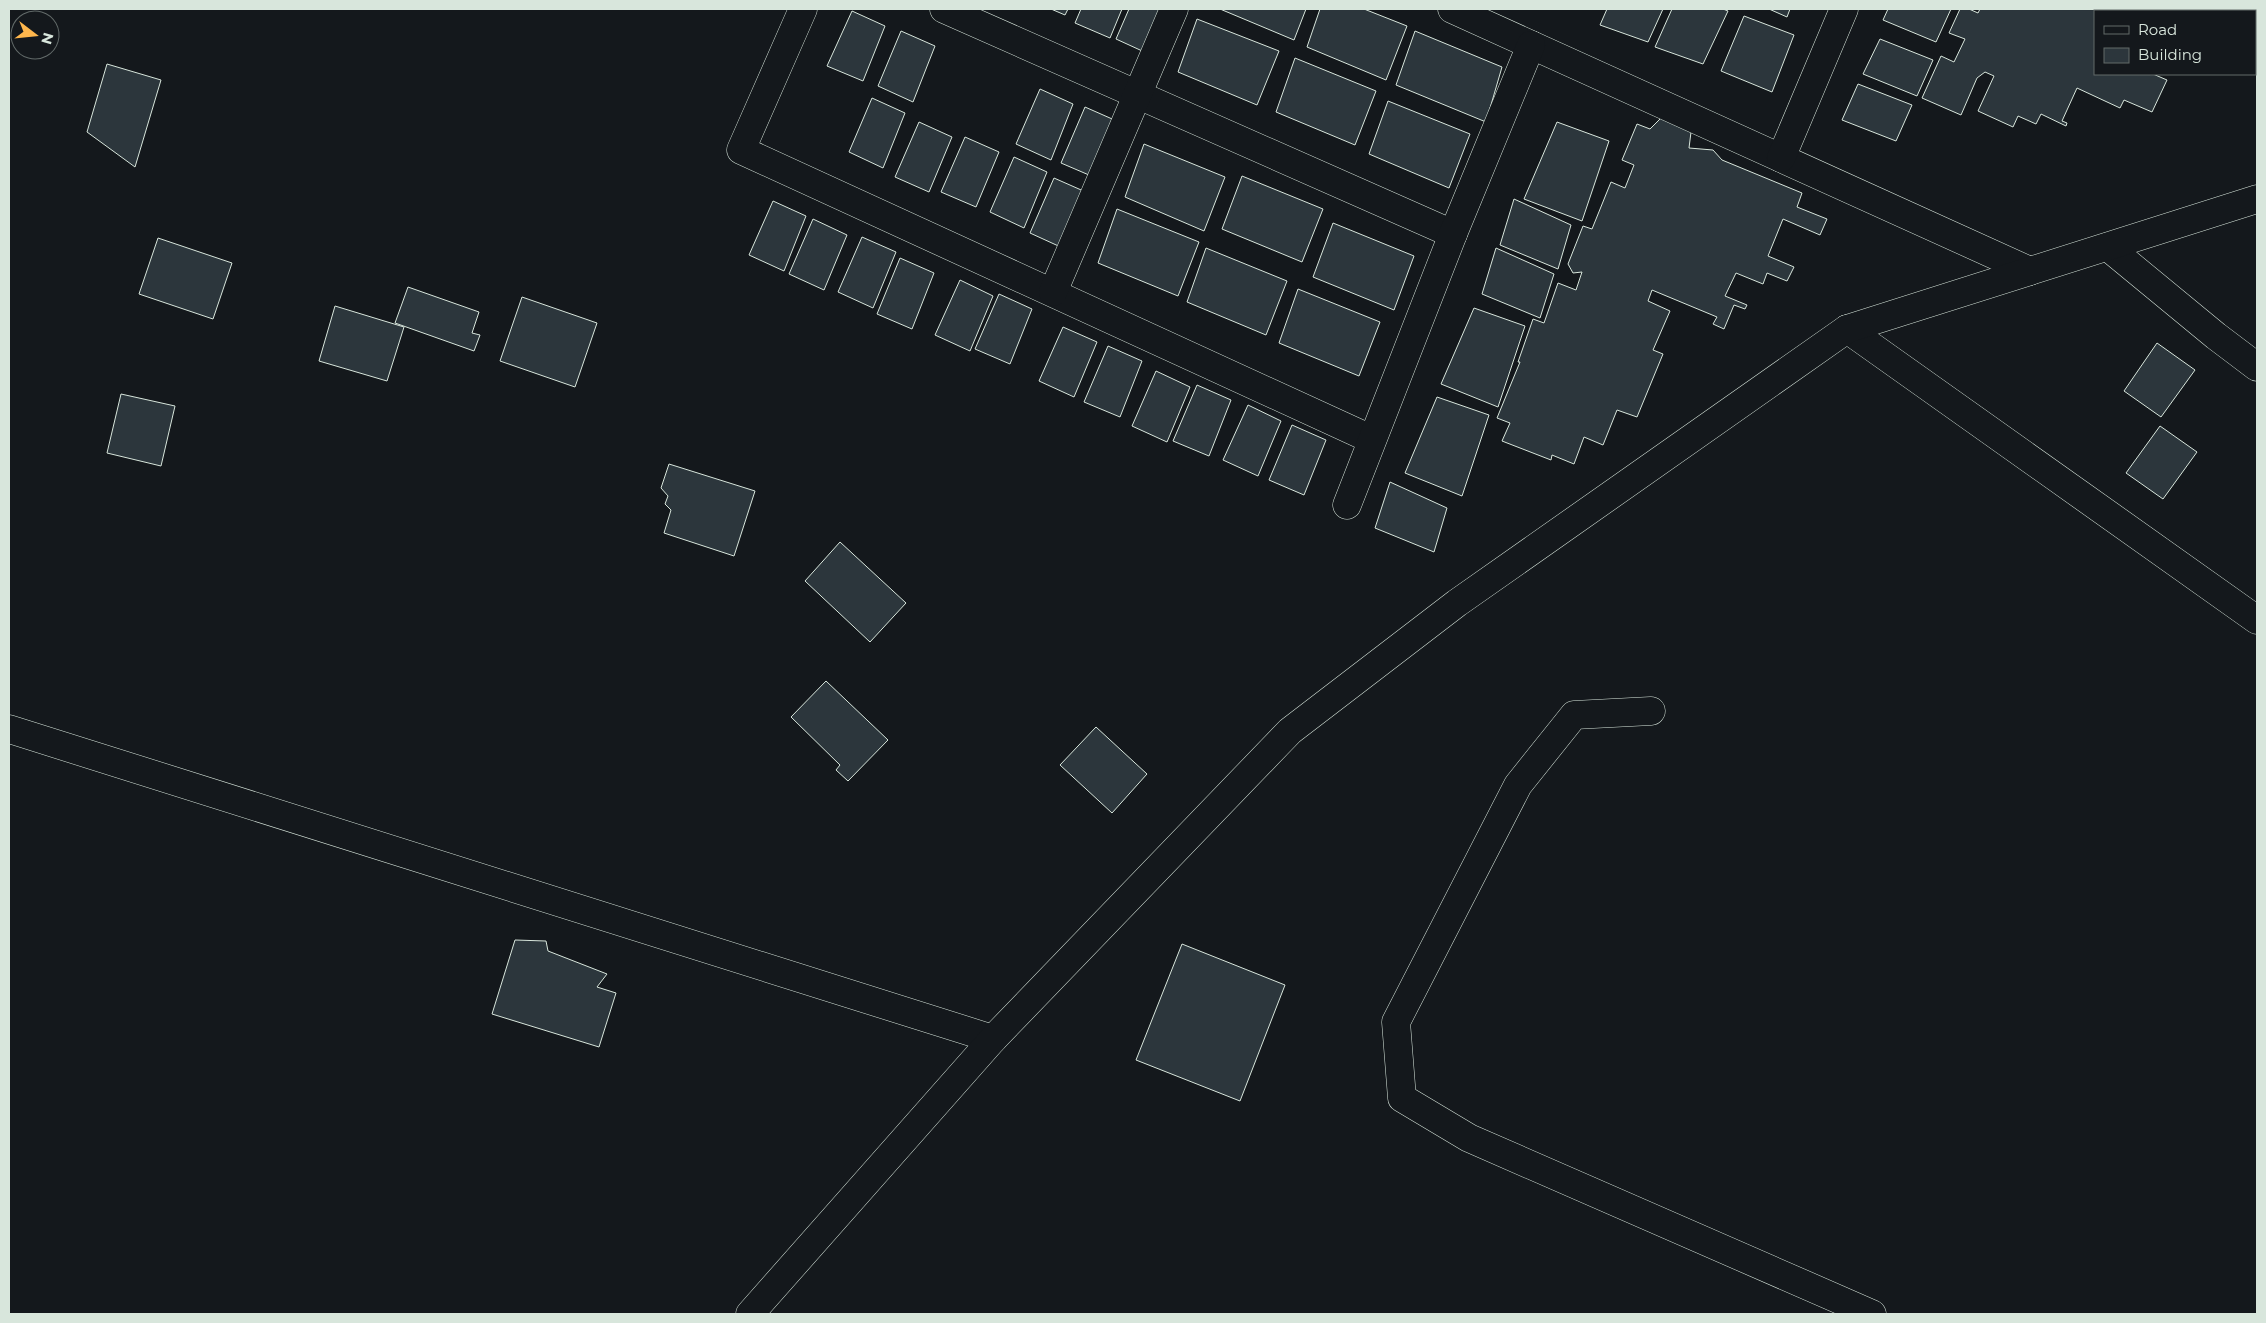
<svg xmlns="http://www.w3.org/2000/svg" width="2266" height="1323" font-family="Montserrat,sans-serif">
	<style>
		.building { fill: #2c363c; stroke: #d8e6dc }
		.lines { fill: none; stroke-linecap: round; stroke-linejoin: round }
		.minor-casing { stroke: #d8e6dc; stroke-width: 29 }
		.minor { stroke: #14181c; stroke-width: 28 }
	</style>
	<rect width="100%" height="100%" fill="#14181c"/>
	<g class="building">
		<polygon points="1051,9 1068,9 1065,15"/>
		<polygon points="1081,9 1122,9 1110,38 1075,23"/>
		<polygon points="1129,9 1170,9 1151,55 1116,39"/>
		<polygon points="1220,9 1306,9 1294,40"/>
		<polygon points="1320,9 1364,9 1407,26 1386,80 1307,47"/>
		<polygon points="1607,9 1663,9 1648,42 1600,25"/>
		<polygon points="1672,9 1723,9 1728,11 1703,64 1655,47"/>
		<polygon points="1769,9 1790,9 1787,17"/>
		<polygon points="1888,9 1951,9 1936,42 1883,20"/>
		<polygon points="1960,9 1969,9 1978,13 1980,9 2110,9 2109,11 2095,11 2095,74 2153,74 2167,80 2152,112 2124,100 2120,108 2077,88 2062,121 2067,123 2066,126 2041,114 2036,124 2018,116 2013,127 1978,111 1994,76 1985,72 1977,78 1961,115 1922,98 1941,56 1954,62 1965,39 1949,33"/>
		<polygon points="852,11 885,26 863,81 827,66"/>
		<polygon points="1744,16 1794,35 1772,92 1721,71"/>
		<polygon points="1197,19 1279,51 1257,105 1178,72"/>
		<polygon points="901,31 935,46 913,102 878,86"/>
		<polygon points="1415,31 1502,67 1486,122 1396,85"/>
		<polygon points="1880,39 1933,60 1917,96 1863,74"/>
		<polygon points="1295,58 1376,91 1355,145 1276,112"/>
		<polygon points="107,64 161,80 135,167 87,132"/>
		<polygon points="1858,84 1912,105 1896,141 1842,120"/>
		<polygon points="1040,89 1073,104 1051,160 1016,144"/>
		<polygon points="872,98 905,113 883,168 849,152"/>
		<polygon points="1388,101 1470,134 1449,188 1369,154"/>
		<polygon points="1085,107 1119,122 1096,178 1061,163"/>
		<polygon points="1661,118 1691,132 1689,148 1713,150 1722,160 1802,193 1797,207 1827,219 1820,235 1783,219 1768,256 1794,267 1787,281 1767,273 1763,284 1736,273 1725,296 1747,305 1745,309 1734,305 1724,329 1713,324 1717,317 1652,290 1648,301 1670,311 1653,350 1663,354 1637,417 1617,410 1603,445 1584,437 1574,464 1552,455 1551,460 1502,441 1510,423 1497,418 1520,362 1518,362 1533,319 1544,323 1558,283 1576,290 1582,272 1573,273 1568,264 1583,226 1592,229 1611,182 1625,188 1634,165 1622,160 1637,124 1650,129"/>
		<polygon points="919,122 952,137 929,192 895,177"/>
		<polygon points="1557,122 1609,141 1582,221 1524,199"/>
		<polygon points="965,137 999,152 976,207 941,192"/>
		<polygon points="1144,144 1225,177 1204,231 1125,197"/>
		<polygon points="1014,157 1047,172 1024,228 990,212"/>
		<polygon points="1242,176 1323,209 1302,262 1222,229"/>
		<polygon points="1054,178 1088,193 1065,249 1030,233"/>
		<polygon points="1514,199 1571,225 1558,269 1500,245"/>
		<polygon points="773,201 806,216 784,271 749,255"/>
		<polygon points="1117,209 1199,242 1178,296 1098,263"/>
		<polygon points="813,219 847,235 824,290 789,274"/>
		<polygon points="1333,223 1414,256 1394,310 1313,277"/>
		<polygon points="862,237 896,252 873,308 838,292"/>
		<polygon points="158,238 232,263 213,319 139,294"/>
		<polygon points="1206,248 1287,281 1266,335 1187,302"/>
		<polygon points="1496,248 1554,274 1540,318 1482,294"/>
		<polygon points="900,258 934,273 912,329 877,314"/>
		<polygon points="960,280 993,296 970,351 935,335"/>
		<polygon points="408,287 479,312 472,333 480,335 474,351 395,323"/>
		<polygon points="1298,289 1380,322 1359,376 1279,343"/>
		<polygon points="999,294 1032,309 1010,364 975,349"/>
		<polygon points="522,297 597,323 575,387 500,361"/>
		<polygon points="335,306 404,327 387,381 319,361"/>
		<polygon points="1474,308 1525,326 1498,407 1441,384"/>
		<polygon points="1063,327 1097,342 1074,397 1039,381"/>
		<polygon points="2157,343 2195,370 2161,417 2124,391"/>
		<polygon points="1108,346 1142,361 1120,417 1084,402"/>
		<polygon points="1156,371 1190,387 1167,442 1132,426"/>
		<polygon points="1197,385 1231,400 1209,456 1173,441"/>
		<polygon points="121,394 175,406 161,466 107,453"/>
		<polygon points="1437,397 1489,415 1462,496 1405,473"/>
		<polygon points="1248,405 1281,421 1258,476 1223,460"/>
		<polygon points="1292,425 1326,440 1304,495 1269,480"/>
		<polygon points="2160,426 2197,452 2163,499 2126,473"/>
		<polygon points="669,464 755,491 734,556 664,533 671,510 665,504 668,496 661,488"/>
		<polygon points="1390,482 1447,508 1434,552 1375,528"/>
		<polygon points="840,542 906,603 870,642 805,581"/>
		<polygon points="826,681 888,740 848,781 836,770 840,765 791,717"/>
		<polygon points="1096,727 1147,774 1112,813 1060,765"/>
		<polygon points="515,940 546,941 548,951 607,974 597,987 616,993 599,1047 492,1014"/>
		<polygon points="1182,944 1285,985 1240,1101 1136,1060"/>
	</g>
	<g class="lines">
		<g class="minor-casing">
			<g id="minor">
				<polyline points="803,9 741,150 1371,439"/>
				<polyline points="944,9 1453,234"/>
				<polyline points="1452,9 2030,271"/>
				<polyline points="1781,158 1844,9"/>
				<polyline points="2108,247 2216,336 2257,367"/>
				<polyline points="1053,292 1174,9"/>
				<polyline points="1847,329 2257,620"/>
				<polyline points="1347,505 1453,234 1531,45"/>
				<polyline points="1651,711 1574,715 1518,785 1396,1022 1402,1098 1469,1138 1872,1314"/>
				<polyline points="9,729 993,1039"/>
				<polyline points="750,1314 993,1039 1290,731 1457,603 1847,329 2257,199"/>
			</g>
		</g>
		<use href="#minor" class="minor"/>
	</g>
	<rect width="2266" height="1323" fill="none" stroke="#d8e6dc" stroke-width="20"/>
	<rect x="2094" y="10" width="162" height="65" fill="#14181c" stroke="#626a69"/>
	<rect x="2104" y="26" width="25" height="8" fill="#14181c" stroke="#626a69"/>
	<text x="2138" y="35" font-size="15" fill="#d8e6dc">Road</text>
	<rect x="2104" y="48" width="25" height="15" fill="#2c363c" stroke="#626a69"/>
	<text x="2138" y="60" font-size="15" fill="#d8e6dc">Building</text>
	<g transform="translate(35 35) rotate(106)"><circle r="24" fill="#14181c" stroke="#626a69"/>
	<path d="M0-4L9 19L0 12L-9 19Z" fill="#ffb74d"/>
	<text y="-8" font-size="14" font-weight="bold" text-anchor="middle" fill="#d8e6dc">N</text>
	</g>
</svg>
